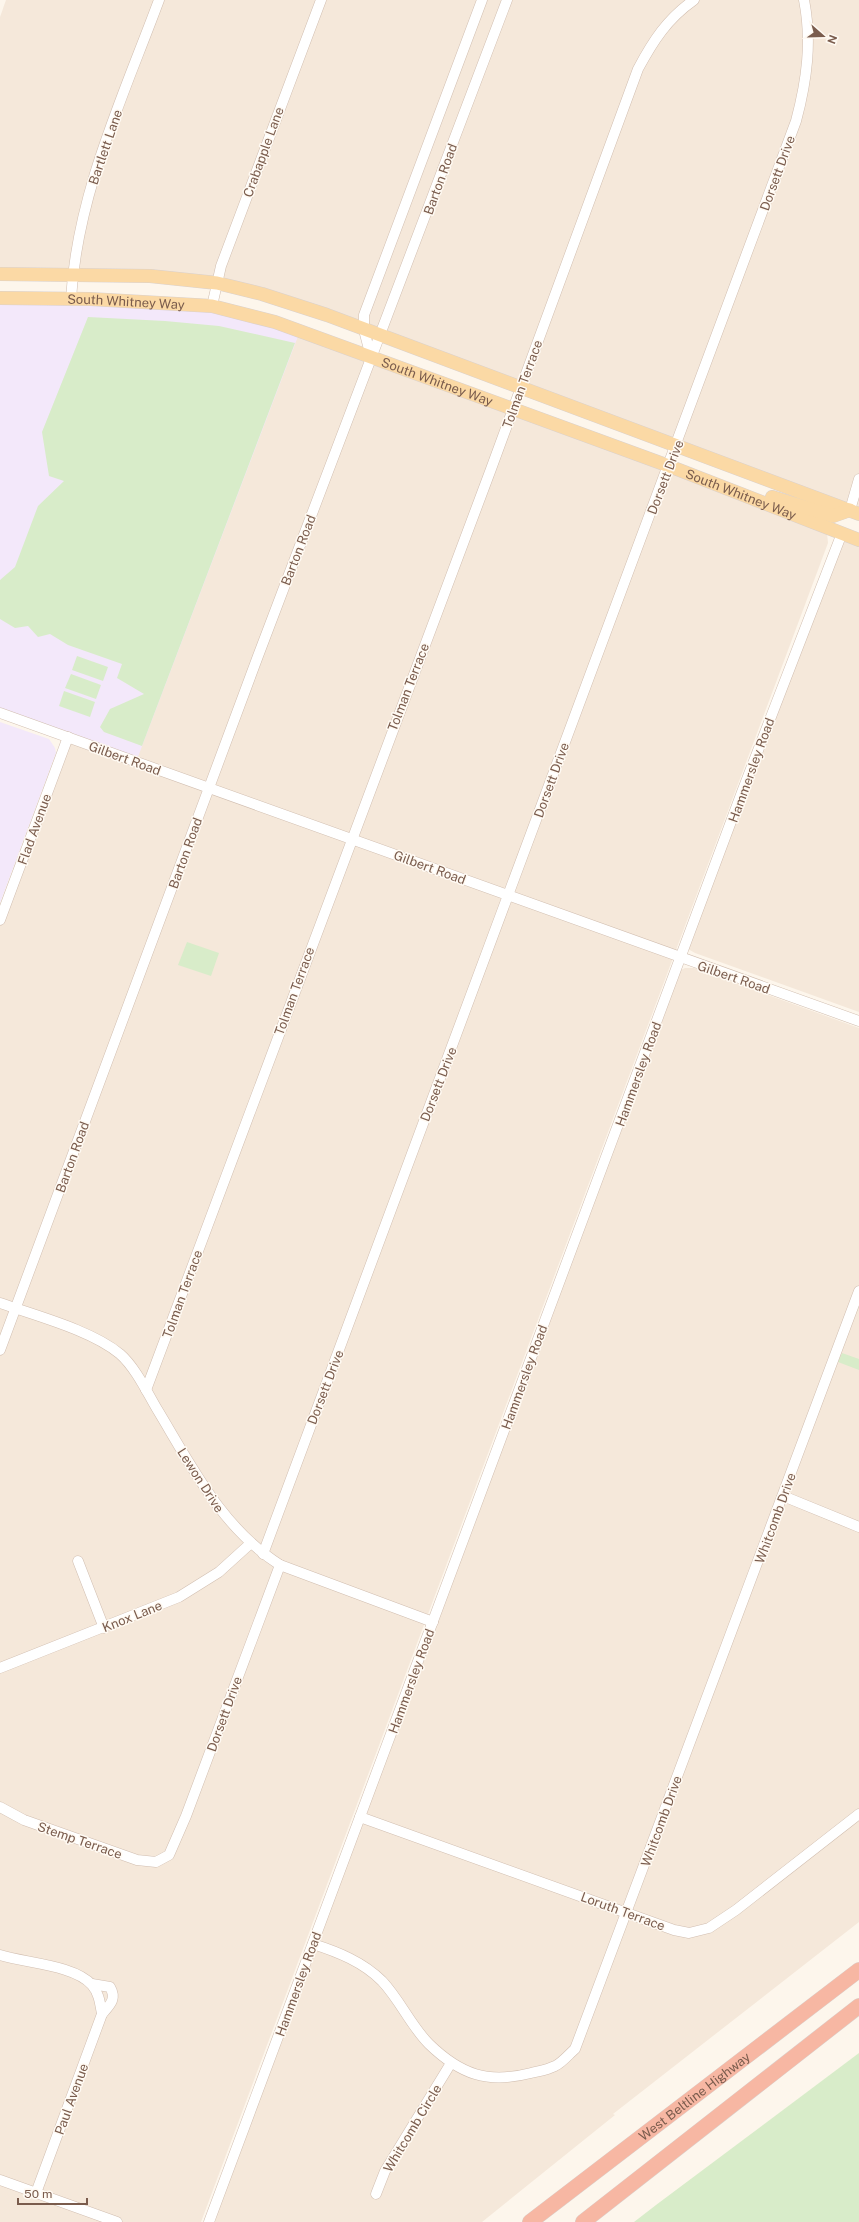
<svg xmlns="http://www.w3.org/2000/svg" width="859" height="2222" font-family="'Public Sans',sans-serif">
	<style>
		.residential { fill: #f5e8da }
		.education { fill: #f3e8fa }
		.green { fill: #d8ecc9 }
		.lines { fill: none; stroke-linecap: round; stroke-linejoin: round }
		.minor-casing { stroke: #d1beb0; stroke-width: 11 }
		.major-casing { stroke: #dad1cd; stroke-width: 14 }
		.highway-casing { stroke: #dad1cd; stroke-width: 16 }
		.minor { stroke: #fff; stroke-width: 10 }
		.major { stroke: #fbd9a5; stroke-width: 13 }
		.highway { stroke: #f7b7a3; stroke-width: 15 }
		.labels { text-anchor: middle; stroke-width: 3; stroke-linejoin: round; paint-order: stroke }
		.street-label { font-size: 13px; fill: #7a5c4d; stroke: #fffaf3 }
	</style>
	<rect width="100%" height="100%" fill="#fdf6ec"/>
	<g class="residential">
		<polygon points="6,0 859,0 859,509 265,291 0,270 0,17"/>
		<polygon points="299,335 791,518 827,533 828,543 201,2222 0,2222 0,920 68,737"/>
		<polygon points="845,541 859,546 859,1012 695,953 688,949 688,945 842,542"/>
		<polygon points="685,968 694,968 859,1028 859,1922 613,2114 615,2115 482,2222 215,2222 222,2200 681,970"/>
	</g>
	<g class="education">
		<polygon points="0,298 212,306 300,331 136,762 0,713"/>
		<polygon points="0,722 49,739 55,748 56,753 0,903"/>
	</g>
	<g class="green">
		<polygon points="88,317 165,321 219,326 295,343 142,746 104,732 100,727 110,709 144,694 117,678 122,664 68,645 50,634 38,637 28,626 15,628 0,619 0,580 15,567 38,506 64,481 49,476 42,432"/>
		<polygon points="77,656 108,667 103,681 72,670"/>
		<polygon points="71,674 101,685 96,699 65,688"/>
		<polygon points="64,691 95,702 90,717 59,706"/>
		<polygon points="187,942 219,953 211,976 178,965"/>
		<polygon points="842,1353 859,1359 859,1370 838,1362"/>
		<polygon points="859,2053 859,2222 634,2222 656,2205"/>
	</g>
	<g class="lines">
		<g class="minor-casing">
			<g id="minor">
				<path d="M71,299C77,194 123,97 159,0"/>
				<polyline points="212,306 221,266 321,0"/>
				<polyline points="371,357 364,330 364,315 482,0"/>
				<polyline points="850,510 859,479"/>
				<polyline points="0,713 859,1021"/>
				<polyline points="0,920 68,737"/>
				<path d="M0,1303C36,1316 91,1330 120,1354C135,1367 147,1392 157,1409C192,1467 222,1528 280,1565L433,1622"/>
				<polyline points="0,1350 258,656 507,0"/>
				<path d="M146,1390L491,469L638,69C653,41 667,19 694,0"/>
				<polyline points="783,1496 859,1527"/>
				<path d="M263,1554L796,121C807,80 812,41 804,0"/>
				<polyline points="78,1561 104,1628"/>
				<polyline points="0,1668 179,1597 219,1572 251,1543"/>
				<polyline points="0,1807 24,1820 137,1860 156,1862 169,1855 186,1816 280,1565"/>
				<polyline points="360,1817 674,1930 689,1933 709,1928 736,1910 859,1814"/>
				<path d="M313,1944C338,1952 363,1962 382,1981C400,2000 411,2026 429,2044C461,2075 488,2084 531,2073C539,2071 547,2070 555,2066C562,2063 569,2054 575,2049L859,1291"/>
				<path d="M0,1955C25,1963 75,1965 92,1985C99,1993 100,2003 102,2014L36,2193"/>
				<path d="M92,1984L110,1987C117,1999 110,2005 102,2014"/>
				<polyline points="0,2180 117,2222"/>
				<polyline points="376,2194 385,2171 451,2063"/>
				<polyline points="209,2222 742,792 842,533"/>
			</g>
		</g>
		<g class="major-casing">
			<g id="major">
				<polyline points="0,274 150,276 217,283 262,294 327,315 859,514"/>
				<path id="s1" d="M0,298L90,299L212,306L275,322L669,466L859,540"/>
				<polyline points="772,497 833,516 850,510"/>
			</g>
		</g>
		<g class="highway-casing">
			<g id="highway">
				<path id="s2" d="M530,2222L859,1970"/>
				<polyline points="583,2222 859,2006"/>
			</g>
		</g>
		<use href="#minor" class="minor"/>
		<use href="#major" class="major"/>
		<use href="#highway" class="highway"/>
	</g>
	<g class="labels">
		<g class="street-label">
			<text transform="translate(105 147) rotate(-71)" y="5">Bartlett Lane</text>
			<text transform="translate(263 152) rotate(-70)" y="5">Crabapple Lane</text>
			<text transform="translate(777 173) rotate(-70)" y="5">Dorsett Drive</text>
			<text transform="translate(440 179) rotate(-70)" y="5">Barton Road</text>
			<text dy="5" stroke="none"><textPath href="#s1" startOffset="126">South Whitney Way</textPath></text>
			<text dy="5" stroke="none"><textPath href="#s1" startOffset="450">South Whitney Way</textPath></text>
			<text transform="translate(522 384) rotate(-70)" y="5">Tolman Terrace</text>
			<text transform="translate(665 477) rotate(-69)" y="5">Dorsett Drive</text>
			<text dy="5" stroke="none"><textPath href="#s1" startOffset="774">South Whitney Way</textPath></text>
			<text transform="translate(298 550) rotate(-69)" y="5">Barton Road</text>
			<text transform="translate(408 687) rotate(-69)" y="5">Tolman Terrace</text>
			<text transform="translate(125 758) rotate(20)" y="5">Gilbert Road</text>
			<text transform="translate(751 770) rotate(-70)" y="5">Hammersley Road</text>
			<text transform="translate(551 780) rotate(-70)" y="5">Dorsett Drive</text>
			<text transform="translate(34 829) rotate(-70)" y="5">Flad Avenue</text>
			<text transform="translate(185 853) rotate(-70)" y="5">Barton Road</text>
			<text transform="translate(430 867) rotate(20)" y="5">Gilbert Road</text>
			<text transform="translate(734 977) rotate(19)" y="5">Gilbert Road</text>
			<text transform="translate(294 991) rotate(-70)" y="5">Tolman Terrace</text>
			<text transform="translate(638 1074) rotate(-70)" y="5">Hammersley Road</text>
			<text transform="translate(438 1084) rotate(-69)" y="5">Dorsett Drive</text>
			<text transform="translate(72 1157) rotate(-70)" y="5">Barton Road</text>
			<text transform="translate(182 1294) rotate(-70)" y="5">Tolman Terrace</text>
			<text transform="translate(524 1377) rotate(-70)" y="5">Hammersley Road</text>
			<text transform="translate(325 1387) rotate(-69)" y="5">Dorsett Drive</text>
			<text transform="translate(201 1480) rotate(57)" y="5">Lewon Drive</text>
			<text transform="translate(775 1518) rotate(-70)" y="5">Whitcomb Drive</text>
			<text transform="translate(132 1616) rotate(-22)" y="5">Knox Lane</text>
			<text transform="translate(411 1681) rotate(-70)" y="5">Hammersley Road</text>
			<text transform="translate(224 1714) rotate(-70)" y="5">Dorsett Drive</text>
			<text transform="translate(661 1821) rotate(-70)" y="5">Whitcomb Drive</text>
			<text transform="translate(80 1840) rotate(19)" y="5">Stemp Terrace</text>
			<text transform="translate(623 1911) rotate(20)" y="5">Loruth Terrace</text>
			<text transform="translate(298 1984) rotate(-70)" y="5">Hammersley Road</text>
			<text dy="5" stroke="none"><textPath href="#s2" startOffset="207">West Beltline Highway</textPath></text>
			<text transform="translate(71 2099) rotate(-70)" y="5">Paul Avenue</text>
			<text transform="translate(412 2128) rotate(-59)" y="5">Whitcomb Circle</text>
		</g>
	</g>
	<g transform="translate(823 36) rotate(110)" stroke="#fffaf3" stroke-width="3" paint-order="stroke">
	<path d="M0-3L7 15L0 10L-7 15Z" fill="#7a5c4d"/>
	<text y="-6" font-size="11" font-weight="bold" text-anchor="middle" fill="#7a5c4d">N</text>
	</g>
	<path d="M18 2198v6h69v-6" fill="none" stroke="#7a5c4d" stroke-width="2"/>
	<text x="24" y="2198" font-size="12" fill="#7a5c4d" stroke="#fffaf3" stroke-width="3" paint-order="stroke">50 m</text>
</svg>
